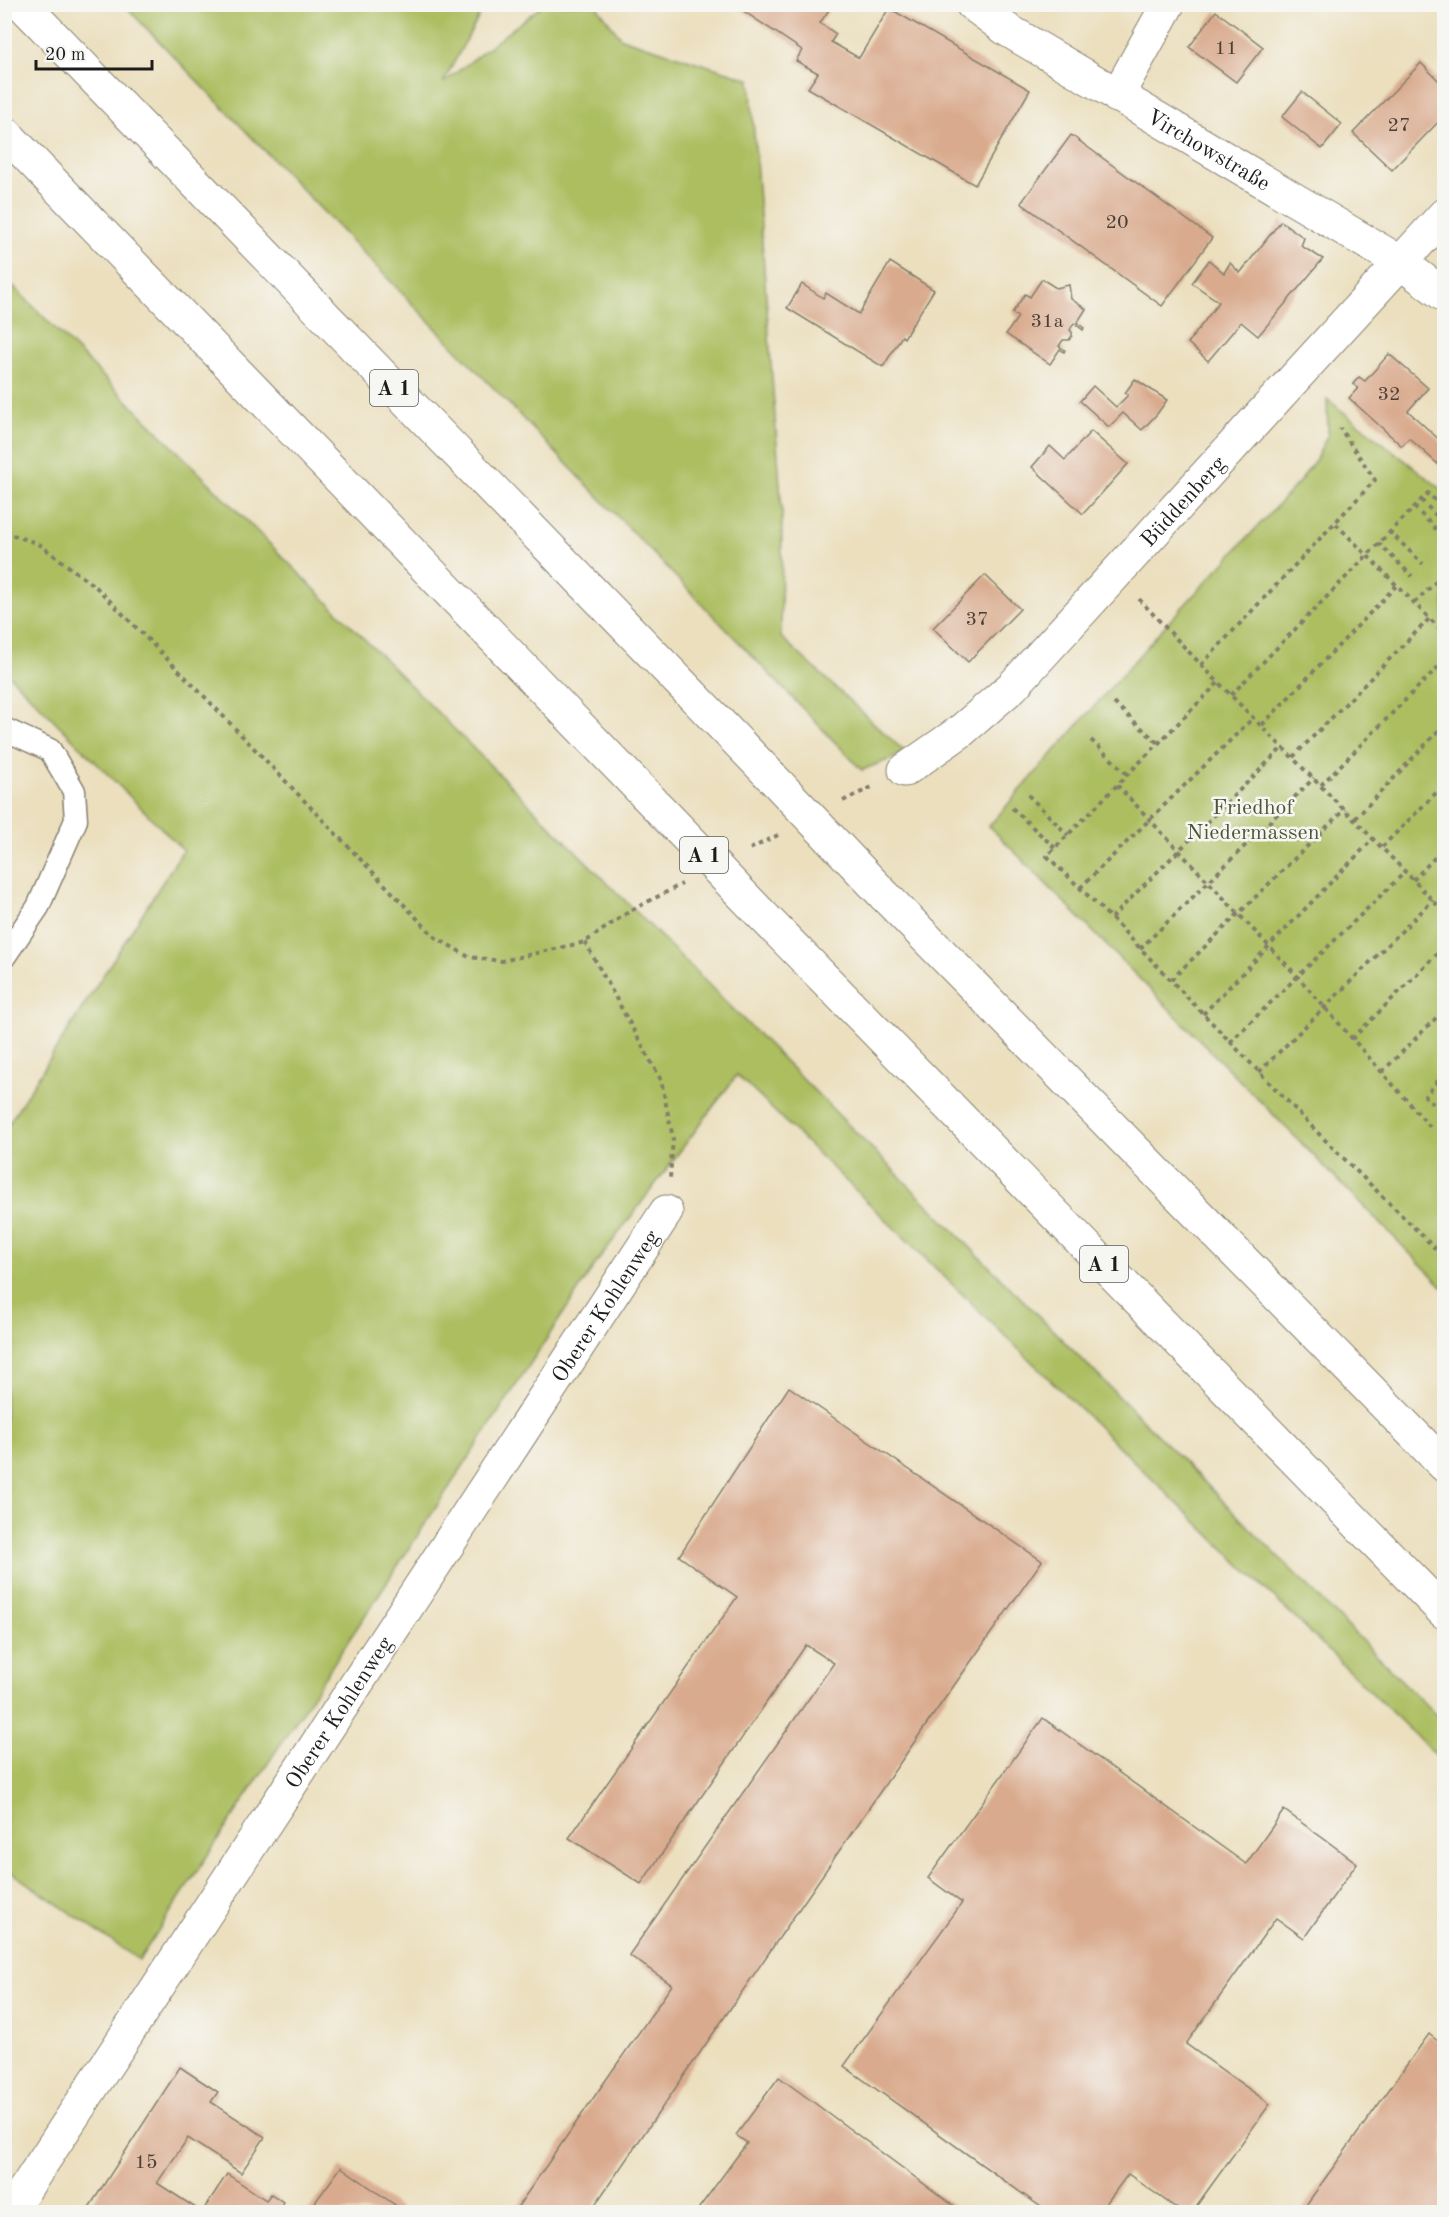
<svg xmlns="http://www.w3.org/2000/svg" width="1449" height="2217" font-family="'Old Standard TT',serif">
	<style>
		.green { fill: #acbe61; stroke: #646d3e; stroke-width: 1.5 }
		.building { fill: #d9aa8d }
		.lines { fill: none; stroke-linecap: round; stroke-linejoin: round }
		.service-casing { stroke: #847e6d; stroke-width: 25 }
		.minor-casing { stroke: #847e6d; stroke-width: 35 }
		.motorway-casing { stroke: #847e6d; stroke-width: 35 }
		.path { stroke: #847e6d; stroke-width: 4; stroke-dasharray: 4.5 4.5; stroke-linecap: butt }
		.service { stroke: #fff; stroke-width: 22 }
		.minor { stroke: #fff; stroke-width: 33 }
		.motorway { stroke: #fff; stroke-width: 33 }
		.motorway-bridge-casing { stroke: #847e6d; stroke-width: 35; stroke-linecap: butt }
		.motorway-bridge { stroke: #fff; stroke-width: 33 }
		.labels { text-anchor: middle; stroke-width: 5; stroke-linejoin: round; paint-order: stroke }
		.number-label { font-size: 20px; fill: #4b4038 }
		.shield { fill: #f6f6f2; stroke: #5d5d5c; stroke-width: 1.5 }
		.shield-label { font-size: 21px; font-weight: bold; fill: #1c1c1c }
		.street-label { font-size: 22px; fill: #1c1c1c; stroke: #f6f6f2 }
		.park-label { font-size: 22px; fill: #4e5534; stroke: #f6f6f2 }
	</style>
	<rect width="100%" height="100%" fill="#f6f6f2"/>
	<filter id="ink" filterUnits="userSpaceOnUse"><feTurbulence type="fractalNoise" baseFrequency=".0167" numOctaves="2"/><feDisplacementMap in="SourceGraphic" scale="12" xChannelSelector="R" yChannelSelector="G"/><feConvolveMatrix kernelMatrix="1 2 1 2 8 2 1 2 1" color-interpolation-filters="sRGB"/></filter>
	<filter id="wash" filterUnits="userSpaceOnUse"><feTurbulence type="fractalNoise" baseFrequency=".008" numOctaves="4" result="noise"/><feDisplacementMap in="SourceGraphic" scale="24" xChannelSelector="R" yChannelSelector="G"/><feGaussianBlur stdDeviation="1.35" result="paint"/><feColorMatrix in="noise" values="0 0 0 0 0 0 0 0 0 0 0 0 0 0 0 0 0 1.4 0 .05"/><feComposite in="paint" operator="in"/></filter>
	<g filter="url(#wash)">
		<rect width="100%" height="100%" fill="#ebdfbe"/>
		<g class="green">
			<polygon points="124,5 485,5 443,83 543,5 596,5 621,38 750,79 782,512 781,637 906,753 862,770"/>
			<polygon points="4,277 1444,1723 1444,1763 737,1075 597,1262 139,1960 5,1868 5,1129 183,850 5,671"/>
			<polygon points="1327,399 1444,491 1444,1288 989,826 1164,627 1300,481 1316,459 1328,434"/>
		</g>
		<g id="blocks">
			<g class="building">
				<polygon points="733,4 833,4 820,23 836,34 831,42 859,58 889,8 1030,90 975,185 808,88 818,73 796,61 802,50"/>
				<polygon points="1216,11 1263,47 1236,82 1189,47"/>
				<polygon points="1421,63 1444,86 1444,116 1392,170 1353,133"/>
				<polygon points="1302,92 1342,124 1322,149 1282,117"/>
				<polygon points="1071,135 1212,238 1162,306 1021,203"/>
				<polygon points="1281,221 1304,238 1301,246 1323,259 1258,336 1241,322 1208,361 1188,343 1219,302 1192,283 1209,260 1224,273 1230,263 1240,273"/>
				<polygon points="890,262 934,290 904,338 902,336 883,367 787,308 802,284 823,298 826,293 859,314"/>
				<polygon points="1042,279 1056,288 1069,285 1071,299 1086,309 1077,323 1084,328 1083,330 1074,323 1070,330 1072,332 1072,336 1069,340 1063,340 1059,346 1065,350 1064,352 1060,349 1050,364 1006,334 1018,317 1012,313 1025,294 1030,297"/>
				<polygon points="1389,354 1428,388 1408,411 1444,444 1444,463 1441,467 1409,438 1402,446 1349,398 1358,388 1353,384 1359,377 1365,381"/>
				<polygon points="1135,379 1167,400 1157,414 1142,430 1123,413 1109,427 1080,401 1093,386 1116,407 1128,395 1125,393"/>
				<polygon points="1091,431 1128,464 1083,514 1032,467 1050,446 1065,460"/>
				<polygon points="985,575 1020,609 968,662 933,628"/>
				<polygon points="789,1387 1042,1561 924,1728 590,2212 514,2212 672,1985 629,1955 834,1663 806,1645 641,1884 569,1838 737,1597 679,1556"/>
				<polygon points="1043,1718 1246,1864 1284,1810 1357,1863 1304,1938 1276,1918 1186,2044 1270,2104 1192,2212 1182,2212 1128,2174 1100,2212 1048,2212 844,2066 962,1903 928,1878"/>
				<polygon points="1429,2034 1444,2046 1444,2212 1301,2212"/>
				<polygon points="180,2067 218,2092 211,2102 265,2137 241,2173 188,2138 157,2183 202,2212 93,2212 88,2209"/>
				<polygon points="779,2077 824,2110 962,2212 696,2212 747,2143 736,2135"/>
				<polygon points="341,2167 405,2212 308,2212"/>
				<polygon points="227,2174 266,2200 271,2194 283,2202 277,2212 202,2212"/>
			</g>
		</g>
	</g>
	<g filter="url(#ink)">
		<use href="#blocks" fill-opacity="0" stroke="#847e6d" stroke-width="1.5"/>
		<g class="lines">
			<g class="service-casing">
				<polyline id="service" points="4,729 50,750 74,791 76,820 38,907 4,957"/>
			</g>
			<g class="minor-casing">
				<g id="minor">
					<path id="s1" d="M972,4L1006,29L1400,262L1444,295"/>
					<polyline points="1117,96 1168,4"/>
					<path id="s2" d="M905,770L961,731L1012,687L1444,215"/>
					<path id="s3" d="M10,2212L666,1212"/>
				</g>
			</g>
			<g class="motorway-casing">
				<g id="motorway">
					<polyline points="22,4 767,772"/>
					<polyline points="4,132 645,794"/>
					<polyline points="884,895 1444,1465"/>
					<polyline points="763,916 1444,1612"/>
				</g>
			</g>
			<g class="path">
				<polyline points="1421,500 1444,523"/>
				<polyline points="1414,507 1444,537"/>
				<polyline points="1336,524 1444,633"/>
				<polyline points="1389,531 1423,564"/>
				<polyline points="4,532 39,544 97,588 200,692 435,937 469,957 502,961 585,942 630,911 682,884"/>
				<polyline points="1378,543 1412,576"/>
				<path d="M1139,599C1238,706 1344,807 1444,912"/>
				<polyline points="1414,603 1444,574"/>
				<polyline points="1201,665 1375,480 1340,428"/>
				<polyline points="1218,683 1047,856 1111,918 1319,1134 1444,1257"/>
				<polyline points="1231,695 1428,493 1444,509"/>
				<polyline points="1114,703 1159,744"/>
				<polyline points="1262,725 1397,585"/>
				<polyline points="1091,740 1128,775"/>
				<polyline points="1293,757 1429,619"/>
				<polyline points="1117,785 1297,976 1432,1129"/>
				<polyline points="1321,785 1444,661"/>
				<polyline points="1028,795 1068,835"/>
				<polyline points="843,801 874,786"/>
				<polyline points="1012,808 1055,848"/>
				<polyline points="1355,819 1444,725"/>
				<polyline points="1382,847 1444,785"/>
				<polyline points="750,849 778,835"/>
				<polyline points="1413,880 1444,848"/>
				<polyline points="1080,888 1253,718"/>
				<polyline points="1111,918 1283,747"/>
				<polyline points="585,942 661,1080 673,1138 670,1178"/>
				<polyline points="1140,949 1314,778"/>
				<polyline points="1171,980 1345,809"/>
				<polyline points="1203,1014 1373,839"/>
				<polyline points="1352,1039 1444,947"/>
				<polyline points="1230,1042 1405,872"/>
				<polyline points="1259,1072 1433,900"/>
				<polyline points="1382,1072 1444,1010"/>
				<polyline points="1444,1074 1425,1096 1444,1115"/>
			</g>
			<use href="#service" class="service"/>
			<use href="#minor" class="minor"/>
			<use href="#motorway" class="motorway"/>
			<g class="motorway-bridge-casing">
				<g id="motorway-bridge">
					<polyline points="767,772 884,895"/>
					<polyline points="645,794 763,916"/>
				</g>
			</g>
			<use href="#motorway-bridge" class="motorway-bridge"/>
		</g>
	</g>
	<g class="labels">
		<g class="number-label">
			<text x="1226" y="54">11</text>
			<text x="1399" y="131">27</text>
			<text x="1117" y="228">20</text>
			<text x="1047" y="327">31a</text>
			<text x="1389" y="400">32</text>
			<text x="977" y="625">37</text>
			<text x="146" y="2168">15</text>
		</g>
		<g class="shield">
			<rect x="370" y="370" width="48" height="36" rx="4.5"/>
			<rect x="680" y="837" width="48" height="36" rx="4.5"/>
			<rect x="1080" y="1246" width="48" height="36" rx="4.5"/>
		</g>
		<g class="shield-label">
			<text x="394" y="395">A 1</text>
			<text x="704" y="862">A 1</text>
			<text x="1104" y="1271">A 1</text>
		</g>
		<g class="street-label">
			<text dy="8" stroke="none"><textPath href="#s1" startOffset="278">Virchowstraße</textPath></text>
			<text dy="8" stroke="none"><textPath href="#s2" startOffset="388">Büddenberg</textPath></text>
			<text dy="8" stroke="none"><textPath href="#s3" startOffset="1084">Oberer Kohlenweg</textPath></text>
			<text dy="8" stroke="none"><textPath href="#s3" startOffset="598">Oberer Kohlenweg</textPath></text>
		</g>
		<g class="park-label">
			<text x="1253" y="814">Friedhof<tspan x="1253" dy="25">Niedermassen</tspan></text>
		</g>
	</g>
	<rect width="1449" height="2217" fill="none" stroke="#f6f6f2" stroke-width="24"/>
	<path d="M36 60v9h116v-9" fill="none" stroke="#1c1c1c" stroke-width="3"/>
	<text x="45" y="60" font-size="18" fill="#1c1c1c" stroke="#f6f6f2" stroke-width="4.5" paint-order="stroke">20 m</text>
</svg>
